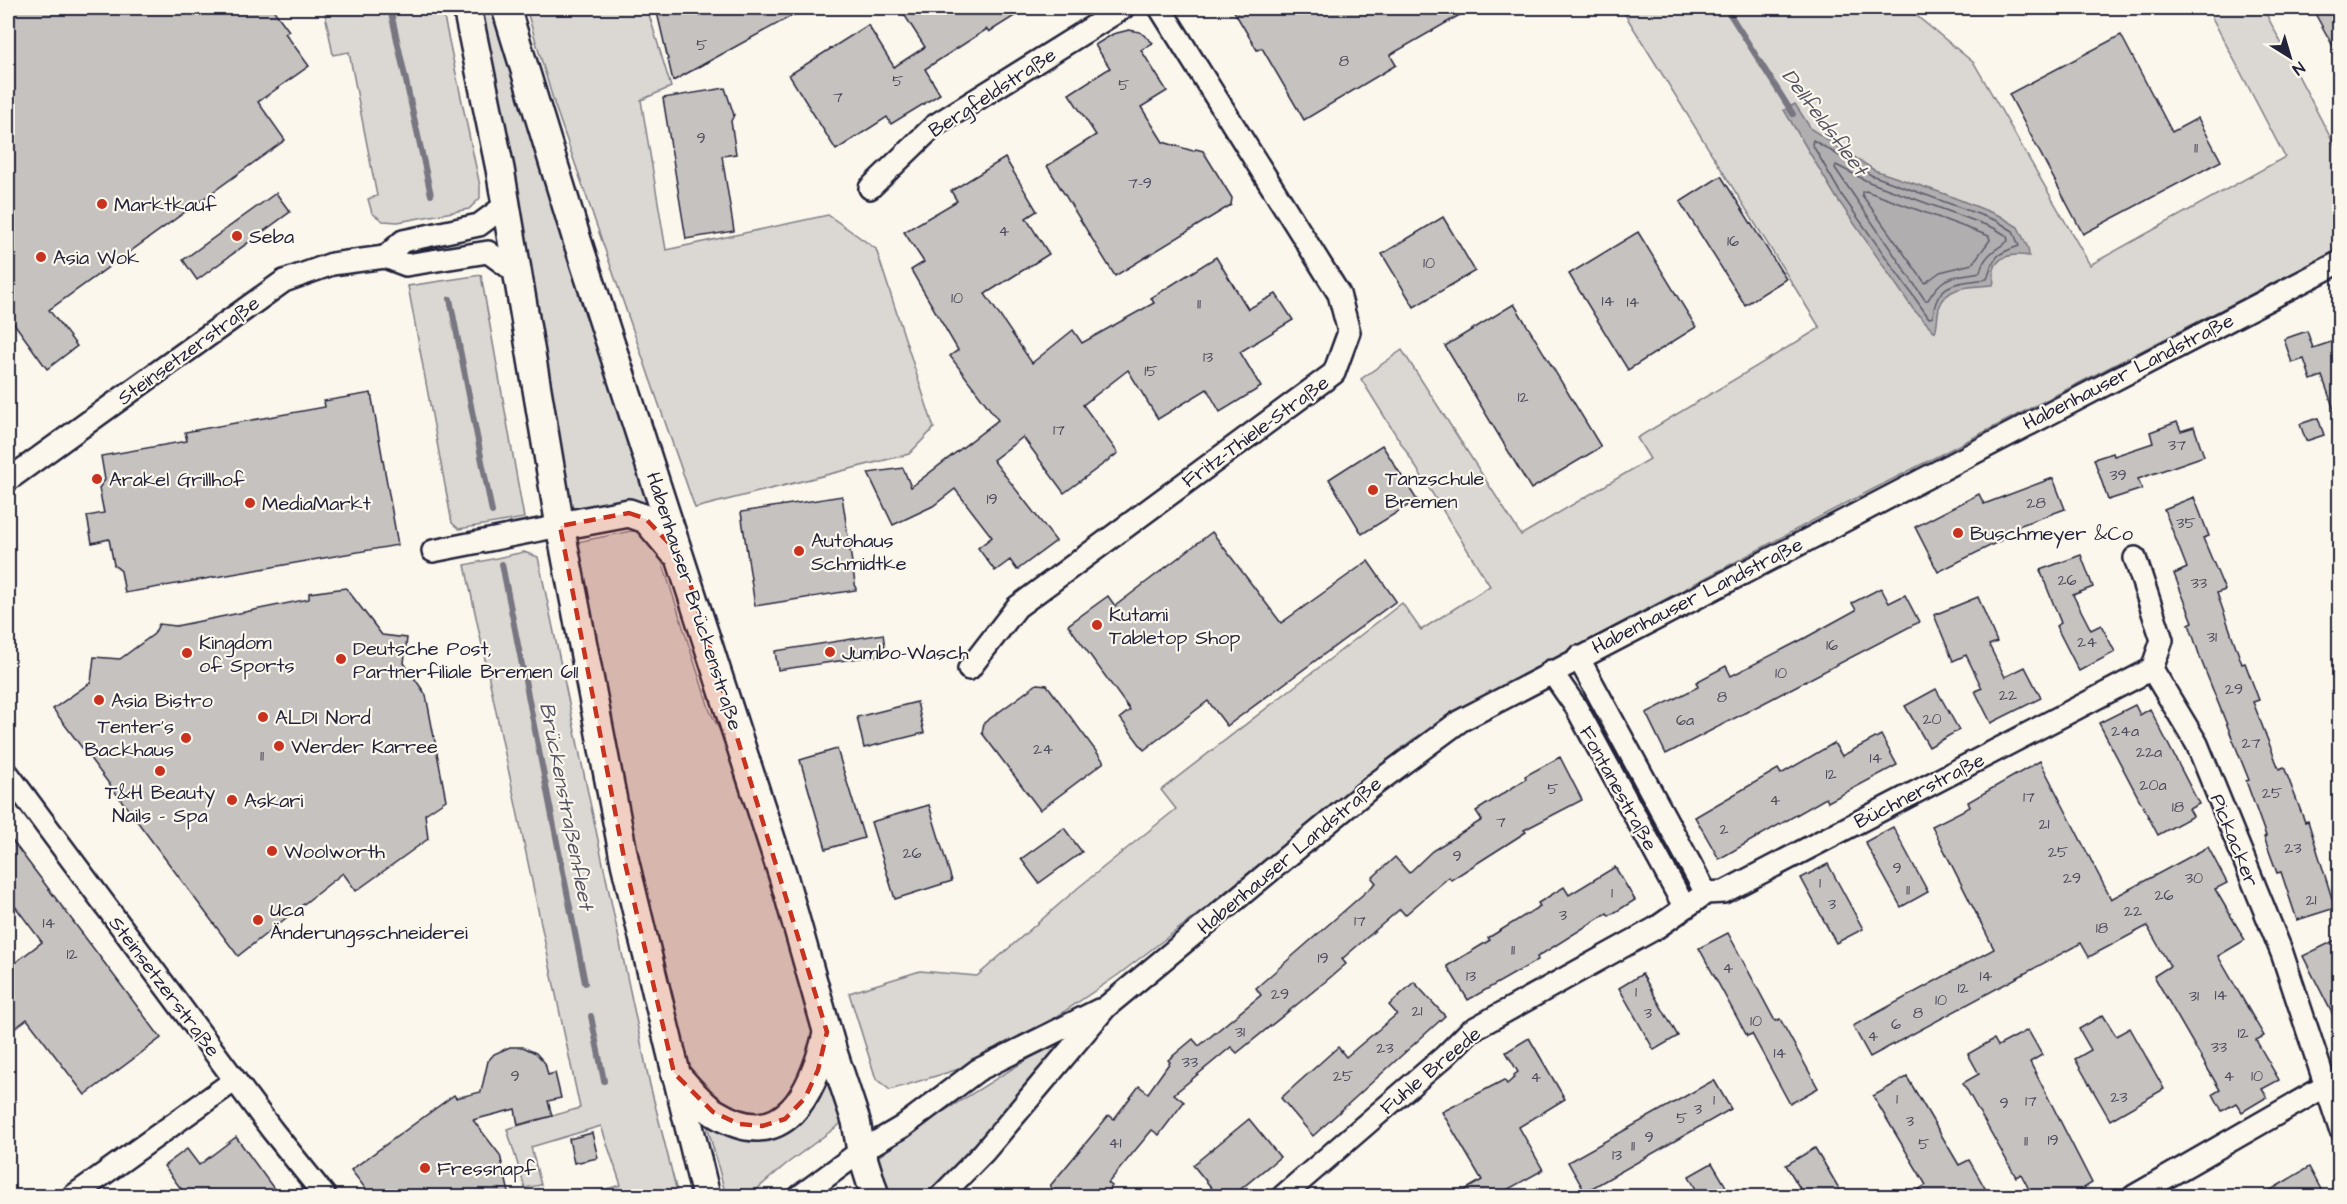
<svg xmlns="http://www.w3.org/2000/svg" width="2347" height="1204" font-family="'Architects Daughter',sans-serif">
	<style>
		.green { fill: #dbd8d3; stroke: #7e7d87; stroke-width: 1.5 }
		.water { fill: #b1aeb0; stroke: #787681; stroke-width: 1.5 }
		.lines { fill: none; stroke-linecap: round; stroke-linejoin: round }
		.shore { stroke: #5b5a6a; stroke-width: 1.5 }
		.stream { stroke: #787681; stroke-width: 6 }
		.building { fill: #c6c2c0; stroke: #22223b; stroke-width: 1.5 }
		.minor-casing { stroke: #22223b; stroke-width: 26 }
		.major-casing { stroke: #22223b; stroke-width: 32 }
		.minor { stroke: #fbf7ec; stroke-width: 21 }
		.major { stroke: #fbf7ec; stroke-width: 27 }
		.marked { fill: #c8321e; fill-opacity: 0.2; stroke: #c8321e; stroke-width: 4.5; stroke-dasharray: 12 8; stroke-linejoin: round }
		.poi-dot { fill: #c8321e; stroke: #fbf7ec; stroke-width: 2 }
		.labels { text-anchor: middle; stroke-width: 4.5; stroke-linejoin: round; paint-order: stroke }
		.number-label { font-size: 16px; fill: #4b4a5c }
		.street-label { font-size: 20px; fill: #22223b; stroke: #fbf7ec }
		.poi-label { font-size: 20px; fill: #22223b; stroke: #fbf7ec; text-anchor: start }
		.water-label { font-size: 21px; font-style: italic; fill: #545364; stroke: #fbf7ec }
	</style>
	<rect width="100%" height="100%" fill="#fbf7ec"/>
	<filter id="ink" filterUnits="userSpaceOnUse"><feTurbulence type="fractalNoise" baseFrequency=".0167" numOctaves="2"/><feDisplacementMap in="SourceGraphic" scale="12" xChannelSelector="R" yChannelSelector="G"/><feConvolveMatrix kernelMatrix="1 2 1 2 8 2 1 2 1" color-interpolation-filters="sRGB"/></filter>
	<g filter="url(#ink)">
		<g class="green">
			<polygon points="324,8 442,8 480,186 480,198 469,209 398,222 383,221 372,213 368,199 377,196 349,52 333,55"/>
			<polygon points="479,8 496,8 657,509 571,512"/>
			<polygon points="526,8 647,8 671,87 641,100 666,250 828,215 876,249 934,428 909,454 695,508 555,106"/>
			<polygon points="1621,8 1907,8 1974,63 2090,265 2285,157 2207,8 2263,8 2339,154 2339,249 1829,512 1482,697 1412,740 1203,910 1118,975 1056,1017 959,1069 890,1090 876,1079 849,993 920,971 977,976 1079,887 1176,809 1161,790 1402,603 1421,630 1490,586 1361,379 1402,350 1521,535 1650,459 1637,438 1820,328"/>
			<polygon points="481,275 524,518 459,529 452,523 408,286"/>
			<path d="M631,531L640,532L661,558L710,711L745,781L811,1002L812,1040L803,1074L776,1113C728,1120 696,1090 680,1047L623,795L577,542Z"/>
			<polygon points="524,552 538,557 650,1085 678,1196 581,1196 621,1185 601,1126 531,1147 541,1185 525,1188 507,1129 580,1108 465,565"/>
			<polygon points="1059,1040 1063,1045 1050,1061 928,1196 888,1196 878,1157 931,1119"/>
			<polygon points="832,1074 843,1122 785,1165 749,1196 726,1196 707,1125 751,1138 797,1124 818,1102"/>
		</g>
		<path class="water" d="M1795,104L1811,129L1874,170L1945,194L2000,216L2018,227L2028,248L2029,256C2016,254 1998,254 1994,270C1993,275 1995,280 1993,285C1974,287 1946,284 1939,308C1937,316 1938,323 1935,332L1913,309L1836,197L1784,110Z"/>
		<g class="lines">
			<g class="shore">
				<path d="M1813,140L1871,175L1997,221L2013,231L2019,246C1993,255 1995,257 1987,279C1958,283 1936,281 1933,317L1929,318L1841,194L1812,144Z"/>
				<path d="M1836,165L1869,182L1994,228L2007,236L2008,241C1995,250 1984,255 1980,272C1953,277 1943,274 1928,300H1925L1835,168Z"/>
				<polygon points="1866,191 1989,236 1990,240 1972,264 1940,272 1925,283 1862,195 1862,192"/>
			</g>
			<g class="stream">
				<polyline points="390,8 431,195"/>
				<polyline points="1726,8 1793,114"/>
				<polyline points="450,299 492,512"/>
				<polyline points="502,564 585,983"/>
				<polyline points="591,1016 604,1081"/>
			</g>
		</g>
		<g class="building">
			<polygon points="8,8 272,8 289,31 285,33 309,66 258,102 285,140 49,310 77,346 47,369 8,315"/>
			<polygon points="656,8 806,8 673,81"/>
			<polygon points="900,8 928,8 932,14 943,8 1027,8 989,32 987,29 925,69 940,94 891,124 887,117 836,150 789,75 868,25 894,67 925,47"/>
			<polygon points="1232,8 1472,8 1390,55 1396,65 1304,120 1262,48 1257,50"/>
			<polygon points="2312,8 2340,8 2340,59"/>
			<polygon points="1129,30 1140,32 1153,43 1141,50 1167,91 1141,107 1163,142 1193,151 1196,149 1203,151 1232,198 1231,205 1115,276 1047,166 1096,135 1069,94 1110,68 1095,45 1113,34"/>
			<polygon points="2121,35 2172,132 2198,118 2221,161 2083,234 2009,94"/>
			<polygon points="725,88 734,115 731,121 736,154 722,156 734,231 686,239 663,98"/>
			<polygon points="1005,158 1037,211 1026,218 1049,254 985,294 1032,363 1073,330 1082,343 1154,303 1151,298 1216,257 1248,309 1276,294 1293,320 1240,352 1261,387 1220,412 1207,389 1158,419 1128,370 1083,405 1118,453 1064,493 1023,437 993,460 1056,541 1017,570 1010,560 995,571 978,548 992,537 955,489 933,506 893,525 868,473 903,468 911,487 998,420 950,356 958,350 911,270 924,262 904,232 957,201 951,191"/>
			<polygon points="1721,176 1786,279 1745,305 1680,202"/>
			<polygon points="276,193 290,212 197,280 183,260"/>
			<polygon points="1443,217 1475,271 1414,307 1382,254"/>
			<polygon points="1638,232 1696,327 1628,370 1569,274"/>
			<polygon points="1514,304 1601,447 1531,489 1445,346"/>
			<polygon points="2307,331 2313,348 2340,339 2340,418 2337,418 2322,376 2311,380 2304,359 2292,363 2284,339"/>
			<polygon points="371,393 398,545 125,593 121,571 114,565 109,539 92,543 87,516 104,513 99,488 105,480 101,456 187,441 185,432 325,407 324,401"/>
			<polygon points="2318,418 2324,435 2306,441 2300,424"/>
			<polygon points="2177,422 2181,431 2194,427 2204,456 2138,479 2142,489 2108,500 2094,459 2113,453 2114,456 2153,443 2150,432"/>
			<polygon points="1382,445 1417,500 1362,534 1329,479"/>
			<polygon points="2053,478 2065,509 1999,533 2002,540 1938,572 1915,527 1979,494 1984,504"/>
			<polygon points="842,496 856,590 755,606 741,512"/>
			<polygon points="2194,497 2209,536 2203,538 2225,590 2217,593 2242,664 2245,663 2259,700 2253,702 2279,769 2284,767 2305,822 2308,821 2335,908 2297,920 2281,872 2277,873 2264,837 2266,836 2246,781 2249,780 2201,660 2189,624 2193,622 2174,574 2187,568 2164,509"/>
			<polygon points="1212,532 1281,623 1368,561 1396,601 1227,726 1208,701 1144,750 1120,718 1130,710 1068,625 1108,596 1115,606"/>
			<polygon points="2081,555 2093,587 2073,595 2091,630 2101,625 2115,652 2079,671 2056,626 2061,623 2040,570"/>
			<polygon points="346,588 382,635 407,638 404,663 426,695 446,800 425,814 428,839 356,891 343,873 238,956 53,709 91,682 94,657 120,659 154,634 159,624 176,626 309,599 309,593"/>
			<polygon points="1881,588 1889,603 1905,595 1919,622 1666,754 1646,713 1698,687 1696,682 1726,666 1731,676 1805,638 1856,610 1852,603"/>
			<polygon points="1978,597 1997,642 1989,645 2005,677 2025,667 2041,698 1991,723 1975,691 1982,688 1966,655 1953,661 1934,615"/>
			<polygon points="883,634 886,654 778,670 775,651"/>
			<polygon points="1037,684 1047,685 1104,762 1040,810 982,733 984,723"/>
			<polygon points="1936,689 1959,730 1929,747 1905,706"/>
			<polygon points="917,702 924,733 864,748 857,717"/>
			<polygon points="2135,705 2140,715 2150,709 2199,804 2189,809 2193,816 2158,835 2099,723"/>
			<polygon points="1881,735 1897,765 1828,802 1826,798 1719,859 1695,817 1778,769 1781,774 1834,743 1842,756"/>
			<polygon points="837,749 864,838 826,849 800,760"/>
			<polygon points="1560,757 1582,800 1524,830 1526,832 1451,880 1449,877 1405,915 1400,909 1342,959 1346,964 1326,981 1237,1053 1231,1047 1174,1094 1184,1102 1159,1135 1152,1130 1108,1183 1112,1186 1103,1197 1062,1197 1050,1186 1109,1115 1114,1119 1139,1086 1148,1093 1170,1062 1168,1060 1193,1039 1199,1046 1261,995 1256,988 1376,883 1372,878 1395,857 1409,873 1432,851 1482,820 1476,811 1526,779 1525,776"/>
			<polygon points="2040,761 2111,899 2208,847 2227,883 2215,889 2245,940 2218,956 2264,1036 2256,1040 2279,1080 2262,1089 2267,1097 2242,1112 2236,1103 2222,1111 2213,1094 2220,1090 2154,976 2170,966 2147,926 2089,957 2081,943 1870,1057 1853,1026 1994,949 1932,826 1970,807 1968,802"/>
			<polygon points="929,805 952,881 895,899 871,822"/>
			<polygon points="1893,827 1928,892 1901,907 1865,842"/>
			<polygon points="1064,828 1082,852 1039,883 1021,859"/>
			<polygon points="8,835 161,1038 85,1095 27,1019 8,1034 8,968 42,942 8,897"/>
			<polygon points="1828,864 1863,929 1836,943 1801,878"/>
			<polygon points="1615,867 1635,900 1609,916 1607,913 1537,957 1538,960 1468,1000 1447,966 1490,940 1488,938 1540,906 1538,903 1564,887 1569,895"/>
			<polygon points="1728,933 1775,1021 1780,1019 1818,1088 1790,1104 1752,1034 1747,1036 1699,948"/>
			<polygon points="2340,938 2340,1029 2303,956"/>
			<polygon points="1642,974 1678,1036 1654,1050 1619,988"/>
			<polygon points="1414,982 1445,1016 1313,1136 1281,1098 1338,1047 1346,1057 1397,1014 1389,1005"/>
			<polygon points="2103,1015 2116,1036 2130,1028 2164,1089 2110,1120 2075,1059 2091,1050 2079,1029"/>
			<polygon points="2028,1030 2042,1055 2030,1062 2092,1183 2079,1191 2082,1197 2033,1197 2021,1174 2016,1177 1963,1083 1979,1074 1968,1054 1994,1039 1998,1046"/>
			<polygon points="1529,1038 1565,1099 1519,1127 1543,1170 1494,1197 1453,1197 1482,1180 1442,1112 1504,1080 1507,1084 1515,1077 1514,1075 1518,1072 1506,1052"/>
			<polygon points="510,1047 523,1047 536,1053 545,1063 548,1075 555,1073 561,1098 548,1101 552,1116 518,1125 515,1109 473,1120 500,1155 510,1197 372,1197 351,1170 454,1095 456,1098 481,1092 488,1061 494,1054"/>
			<polygon points="1907,1077 1959,1165 1969,1160 1990,1197 1907,1197 1926,1185 1873,1096"/>
			<polygon points="1714,1080 1731,1109 1585,1192 1568,1162"/>
			<polygon points="1249,1119 1280,1157 1231,1197 1219,1197 1193,1165"/>
			<polygon points="592,1133 598,1158 574,1163 569,1139"/>
			<polygon points="236,1137 280,1197 187,1197 164,1166 187,1149 199,1165"/>
			<polygon points="1815,1148 1827,1168 1844,1197 1805,1197 1786,1165"/>
			<polygon points="1712,1163 1724,1183 1731,1197 1700,1197 1689,1176"/>
			<polygon points="2309,1167 2325,1197 2259,1197"/>
		</g>
		<g class="lines">
			<g class="minor-casing">
				<g id="minor">
					<polyline points="870,188 934,126 1123,8"/>
					<polyline points="385,257 403,241 479,225 506,205"/>
					<polyline points="8,480 284,281 332,264 385,257 406,265 488,252 517,273"/>
					<polyline points="433,551 560,526"/>
					<polyline points="2135,558 2162,640 2152,669 2197,744 2282,953 2340,1129"/>
					<polyline points="1578,657 1706,893"/>
					<polyline points="969,669 1017,607 1334,373 1349,332 1339,294 1160,8"/>
					<polyline points="1551,671 1576,707 1684,906"/>
					<polyline points="8,774 272,1130 325,1196"/>
					<polyline points="73,1196 235,1080"/>
					<polyline points="800,1196 861,1151 902,1127 978,1070 1099,1010"/>
					<polyline points="941,1196 984,1152 1106,1007 1375,784 1460,721 2340,262"/>
					<polyline points="1283,1196 1445,1056 1470,1031 1656,928 1706,893 1724,892 2152,669"/>
					<polyline points="2134,1196 2324,1087"/>
				</g>
			</g>
			<g class="major-casing">
				<g id="major">
					<polyline points="467,8 500,169 560,526 625,863 706,1196"/>
					<polyline points="506,8 577,240 784,879 833,1052 856,1121 861,1151 875,1196"/>
					<polyline points="560,526 629,513 646,519 673,551"/>
					<path d="M675,1074C687,1086 700,1104 715,1113C785,1156 813,1091 827,1034"/>
				</g>
			</g>
			<use href="#minor" class="minor"/>
			<use href="#major" class="major"/>
		</g>
	</g>
	<path class="marked" d="M629,513L646,519L682,557L827,1032L818,1070L805,1098L785,1119L762,1126L739,1124L713,1112L674,1073L625,863L560,526Z"/>
	<g class="poi-dot">
		<circle cx="102" cy="204" r="6"/>
		<circle cx="237" cy="236" r="6"/>
		<circle cx="41" cy="257" r="6"/>
		<circle cx="97" cy="479" r="6"/>
		<circle cx="1373" cy="490" r="6"/>
		<circle cx="250" cy="503" r="6"/>
		<circle cx="1958" cy="533" r="6"/>
		<circle cx="799" cy="551" r="6"/>
		<circle cx="1097" cy="625" r="6"/>
		<circle cx="830" cy="652" r="6"/>
		<circle cx="187" cy="653" r="6"/>
		<circle cx="341" cy="659" r="6"/>
		<circle cx="99" cy="700" r="6"/>
		<circle cx="263" cy="717" r="6"/>
		<circle cx="186" cy="738" r="6"/>
		<circle cx="279" cy="746" r="6"/>
		<circle cx="160" cy="771" r="6"/>
		<circle cx="232" cy="800" r="6"/>
		<circle cx="272" cy="851" r="6"/>
		<circle cx="258" cy="920" r="6"/>
		<circle cx="425" cy="1168" r="6"/>
	</g>
	<g class="labels">
		<g class="number-label">
			<text x="702" y="50">5</text>
			<text x="1344" y="66">8</text>
			<text x="898" y="86">5</text>
			<text x="1124" y="90">5</text>
			<text x="838" y="102">7</text>
			<text x="701" y="143">9</text>
			<text x="2196" y="153">11</text>
			<text x="1140" y="188">7-9</text>
			<text x="1004" y="236">4</text>
			<text x="1733" y="246">16</text>
			<text x="1429" y="268">10</text>
			<text x="957" y="303">10</text>
			<text x="1608" y="306">14</text>
			<text x="1633" y="307">14</text>
			<text x="1199" y="309">11</text>
			<text x="1208" y="362">13</text>
			<text x="1151" y="376">15</text>
			<text x="1523" y="402">12</text>
			<text x="1059" y="435">17</text>
			<text x="2177" y="450">37</text>
			<text x="2118" y="480">39</text>
			<text x="992" y="504">19</text>
			<text x="2036" y="508">28</text>
			<text x="2186" y="528">35</text>
			<text x="2067" y="585">26</text>
			<text x="2199" y="588">33</text>
			<text x="2212" y="642">31</text>
			<text x="2087" y="647">24</text>
			<text x="1832" y="650">16</text>
			<text x="1781" y="678">10</text>
			<text x="2234" y="694">29</text>
			<text x="2008" y="700">22</text>
			<text x="1722" y="702">8</text>
			<text x="1932" y="724">20</text>
			<text x="1685" y="725">6a</text>
			<text x="2125" y="736">24a</text>
			<text x="2251" y="748">27</text>
			<text x="1043" y="754">24</text>
			<text x="2149" y="757">22a</text>
			<text x="262" y="761">11</text>
			<text x="1876" y="763">14</text>
			<text x="1831" y="779">12</text>
			<text x="2153" y="790">20a</text>
			<text x="1553" y="794">5</text>
			<text x="2272" y="798">25</text>
			<text x="2029" y="802">17</text>
			<text x="1775" y="805">4</text>
			<text x="2178" y="812">18</text>
			<text x="1501" y="827">7</text>
			<text x="2044" y="829">21</text>
			<text x="1724" y="834">2</text>
			<text x="2293" y="853">23</text>
			<text x="2058" y="857">25</text>
			<text x="912" y="858">26</text>
			<text x="1457" y="861">9</text>
			<text x="1897" y="873">9</text>
			<text x="2072" y="883">29</text>
			<text x="2194" y="883">30</text>
			<text x="1820" y="888">1</text>
			<text x="1908" y="895">11</text>
			<text x="1612" y="898">1</text>
			<text x="2164" y="900">26</text>
			<text x="2311" y="905">21</text>
			<text x="1832" y="909">3</text>
			<text x="2133" y="916">22</text>
			<text x="1563" y="920">3</text>
			<text x="1360" y="926">17</text>
			<text x="49" y="928">14</text>
			<text x="2102" y="933">18</text>
			<text x="1513" y="955">11</text>
			<text x="72" y="959">12</text>
			<text x="1323" y="963">19</text>
			<text x="1728" y="973">4</text>
			<text x="1471" y="981">13</text>
			<text x="1986" y="981">14</text>
			<text x="1963" y="993">12</text>
			<text x="1636" y="997">1</text>
			<text x="1280" y="999">29</text>
			<text x="2221" y="1000">14</text>
			<text x="2194" y="1001">31</text>
			<text x="1941" y="1005">10</text>
			<text x="1417" y="1016">21</text>
			<text x="1648" y="1018">3</text>
			<text x="1918" y="1018">8</text>
			<text x="1756" y="1026">10</text>
			<text x="1896" y="1029">6</text>
			<text x="1240" y="1037">31</text>
			<text x="2243" y="1038">12</text>
			<text x="1873" y="1041">4</text>
			<text x="2219" y="1052">33</text>
			<text x="1385" y="1053">23</text>
			<text x="1780" y="1058">14</text>
			<text x="1190" y="1067">33</text>
			<text x="515" y="1081">9</text>
			<text x="1343" y="1081">25</text>
			<text x="2229" y="1081">4</text>
			<text x="2257" y="1081">10</text>
			<text x="1536" y="1082">4</text>
			<text x="2119" y="1102">23</text>
			<text x="1897" y="1104">1</text>
			<text x="1714" y="1105">1</text>
			<text x="2031" y="1106">17</text>
			<text x="2004" y="1108">9</text>
			<text x="1698" y="1114">3</text>
			<text x="1682" y="1123">5</text>
			<text x="1910" y="1126">3</text>
			<text x="1649" y="1142">9</text>
			<text x="2053" y="1145">19</text>
			<text x="2026" y="1146">11</text>
			<text x="1115" y="1148">41</text>
			<text x="1924" y="1149">5</text>
			<text x="1633" y="1151">11</text>
			<text x="1617" y="1160">13</text>
		</g>
		<g class="street-label">
			<text transform="translate(992 92) rotate(-33)" y="7">Bergfeldstraße</text>
			<text transform="translate(188 350) rotate(-36)" y="7">Steinsetzerstraße</text>
			<text transform="translate(2128 371) rotate(-27)" y="7">Habenhauser Landstraße</text>
			<text transform="translate(1255 431) rotate(-36)" y="7">Fritz-Thiele-Straße</text>
			<text transform="translate(1697 595) rotate(-27)" y="7">Habenhauser Landstraße</text>
			<text transform="translate(695 601) rotate(72)" y="7">Habenhauser Brückenstraße</text>
			<text transform="translate(1619 788) rotate(61)" y="7">Fontanestraße</text>
			<text transform="translate(1919 790) rotate(-27)" y="7">Büchnerstraße</text>
			<text transform="translate(2235 840) rotate(68)" y="7">Pickacker</text>
			<text transform="translate(1289 855) rotate(-40)" y="7">Habenhauser Landstraße</text>
			<text transform="translate(165 986) rotate(53)" y="7">Steinsetzerstraße</text>
			<text transform="translate(1430 1070) rotate(-40)" y="7">Fuhle Breede</text>
		</g>
		<g class="poi-label">
			<text x="114" y="211">Marktkauf</text>
			<text x="249" y="243">Seba</text>
			<text x="53" y="264">Asia Wok</text>
			<text x="1385" y="485">Tanzschule<tspan x="1385" dy="23">Bremen</tspan></text>
			<text x="109" y="486">Arakel Grillhof</text>
			<text x="262" y="510">MediaMarkt</text>
			<text x="1970" y="540">Buschmeyer &amp;Co</text>
			<text x="811" y="547">Autohaus<tspan x="811" dy="23">Schmidtke</tspan></text>
			<text x="1109" y="621">Kutami<tspan x="1109" dy="23">Tabletop Shop</tspan></text>
			<text x="199" y="649">Kingdom<tspan x="199" dy="23">of Sports</tspan></text>
			<text x="353" y="655">Deutsche Post,<tspan x="353" dy="23">Partnerfiliale Bremen 611</tspan></text>
			<text x="842" y="659">Jumbo-Wasch</text>
			<text x="111" y="707">Asia Bistro</text>
			<text x="275" y="724">ALDI Nord</text>
			<text x="174" y="733" text-anchor="end">Tenter's<tspan x="174" dy="23">Backhaus</tspan></text>
			<text x="291" y="753">Werder Karree</text>
			<text x="160" y="799" text-anchor="middle">T&amp;H Beauty<tspan x="160" dy="23">Nails - Spa</tspan></text>
			<text x="244" y="807">Askari</text>
			<text x="284" y="858">Woolworth</text>
			<text x="270" y="916">Uca<tspan x="270" dy="23">Änderungsschneiderei</tspan></text>
			<text x="437" y="1175">Fressnapf</text>
		</g>
		<g class="water-label">
			<text transform="translate(1825 122) rotate(53)" y="7">Dellfeldsfleet</text>
			<text transform="translate(567 806) rotate(79)" y="7">Brückenstraßenfleet</text>
		</g>
	</g>
	<rect width="2347" height="1204" fill="none" stroke="#fbf7ec" stroke-width="30"/>
	<rect x="15" y="15" width="2317" height="1174" fill="none" stroke="#22223b" stroke-width="2" filter="url(#ink)"/>
	<g transform="translate(2290 57) rotate(143)" stroke="#fbf7ec" stroke-width="4.5" paint-order="stroke">
	<path d="M0-4.5L10 22L0 15L-10 22Z" fill="#22223b"/>
	<text y="-9" font-size="16" font-weight="bold" text-anchor="middle" fill="#22223b">N</text>
	</g>
</svg>
